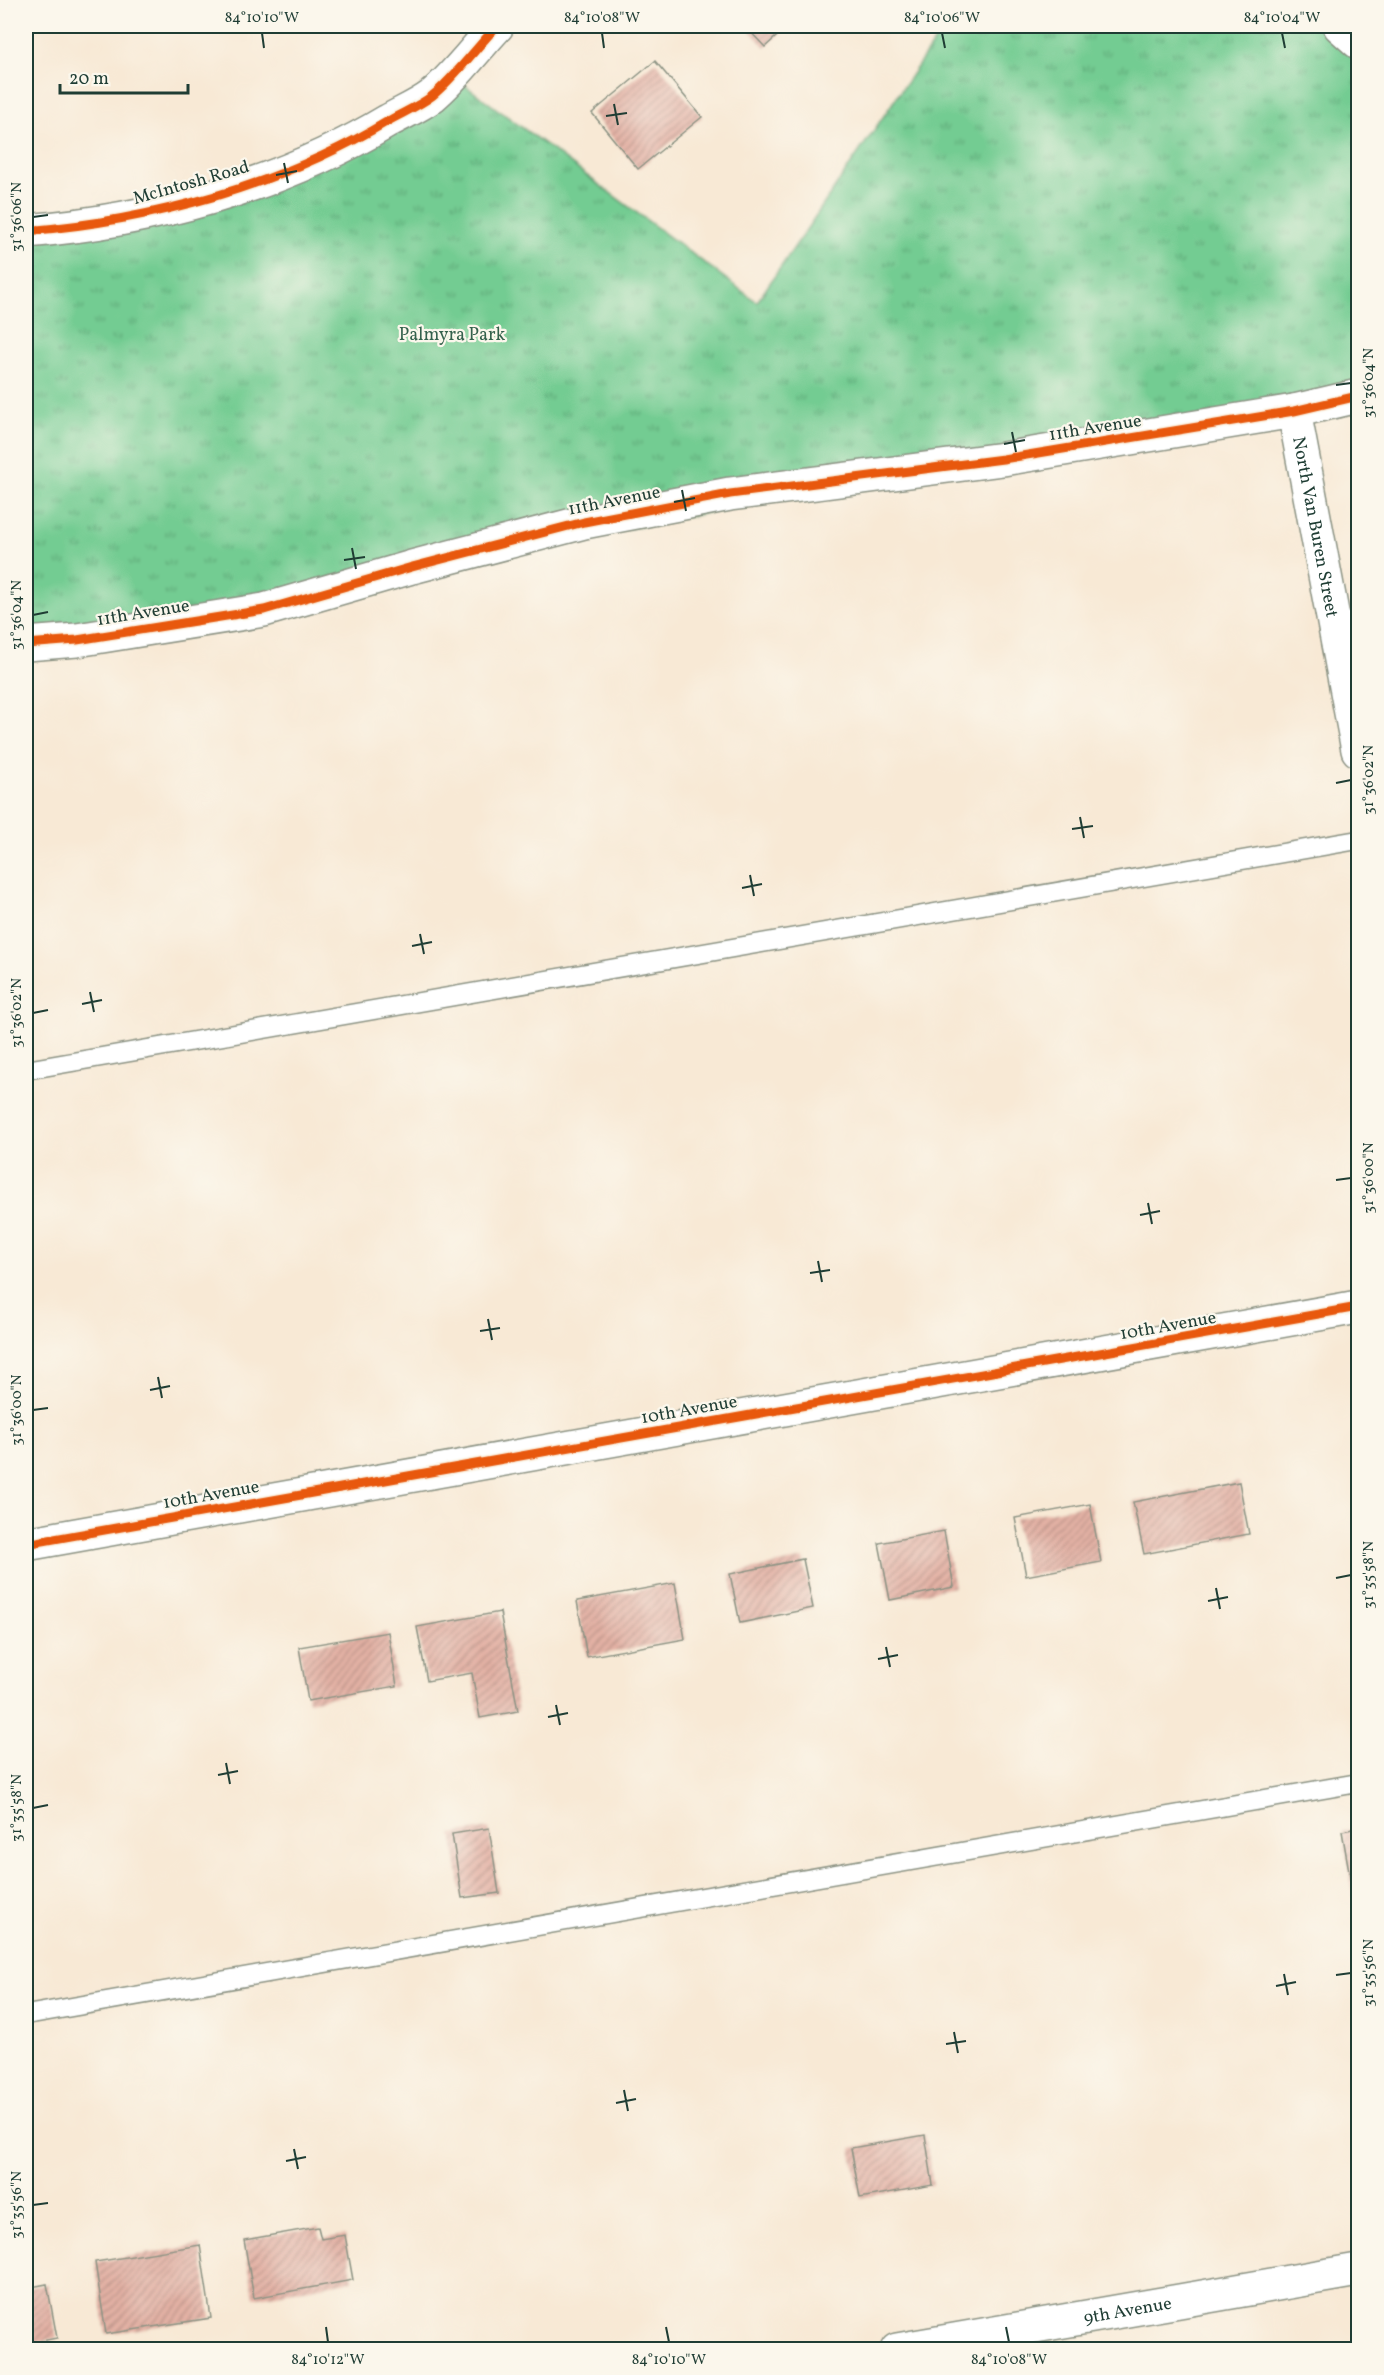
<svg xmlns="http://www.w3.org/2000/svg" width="1384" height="2375" font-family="Vollkorn,serif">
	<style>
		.park { fill: url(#park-tufts); stroke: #498463; stroke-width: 1.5 }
		.building { fill: url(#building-hatch) }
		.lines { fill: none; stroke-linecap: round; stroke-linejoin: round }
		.lane-casing { stroke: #8c9384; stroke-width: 21 }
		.street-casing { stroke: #8c9384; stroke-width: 36 }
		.secondary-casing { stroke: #8c9384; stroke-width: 36 }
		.lane { stroke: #fff; stroke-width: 18 }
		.street { stroke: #fff; stroke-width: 33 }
		.secondary { stroke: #fff; stroke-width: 33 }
		.cycleway-casing { stroke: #fbf7ec; stroke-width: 13 }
		.cycleway { stroke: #e8590c; stroke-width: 9 }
		.ticks { fill: none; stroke: #1f3d34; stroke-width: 2 }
		.labels { text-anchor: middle; stroke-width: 4.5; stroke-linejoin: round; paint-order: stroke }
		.street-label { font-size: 18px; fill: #1f3d34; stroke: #fbf7ec }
		.park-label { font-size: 18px; fill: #34614c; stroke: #fbf7ec }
		.neatline { fill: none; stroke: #1f3d34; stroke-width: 2 }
		.ticks-label { font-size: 15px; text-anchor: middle; fill: #1f3d34 }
	</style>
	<defs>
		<pattern id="park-tufts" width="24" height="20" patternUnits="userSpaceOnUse" patternTransform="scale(1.5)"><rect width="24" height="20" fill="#73cc92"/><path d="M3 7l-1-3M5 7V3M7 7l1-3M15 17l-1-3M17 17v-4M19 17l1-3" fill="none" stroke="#5ea778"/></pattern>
		<pattern id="building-hatch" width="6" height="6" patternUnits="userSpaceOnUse" patternTransform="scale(1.5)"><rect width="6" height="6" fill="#e3b1a4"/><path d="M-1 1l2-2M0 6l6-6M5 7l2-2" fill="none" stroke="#b79186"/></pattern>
	</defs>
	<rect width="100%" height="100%" fill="#fbf7ec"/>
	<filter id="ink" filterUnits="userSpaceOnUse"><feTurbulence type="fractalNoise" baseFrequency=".0167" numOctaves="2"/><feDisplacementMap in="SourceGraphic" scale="12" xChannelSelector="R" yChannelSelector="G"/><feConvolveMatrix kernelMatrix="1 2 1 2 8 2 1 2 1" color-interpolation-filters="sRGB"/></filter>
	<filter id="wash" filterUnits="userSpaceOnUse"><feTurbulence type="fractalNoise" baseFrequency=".008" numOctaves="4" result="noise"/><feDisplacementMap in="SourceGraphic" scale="24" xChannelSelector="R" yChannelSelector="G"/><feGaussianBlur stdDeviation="1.35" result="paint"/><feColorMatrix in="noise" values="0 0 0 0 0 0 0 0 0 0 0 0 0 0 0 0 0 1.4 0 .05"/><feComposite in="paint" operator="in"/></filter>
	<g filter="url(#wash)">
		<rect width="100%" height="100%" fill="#f8e9d5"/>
		<polygon class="park" points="945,26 1337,26 1358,45 1358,388 1002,453 262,603 26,637 26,239 164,221 462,83 757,302"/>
		<g id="blocks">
			<g class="building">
				<polygon points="745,26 788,26 765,47"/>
				<polygon points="655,61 702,117 638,169 592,113"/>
				<polygon points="1239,1482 1249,1534 1144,1554 1133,1502"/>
				<polygon points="1090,1504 1101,1562 1026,1576 1015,1518"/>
				<polygon points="944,1531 954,1587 890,1600 879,1543"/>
				<polygon points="803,1559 813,1608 740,1623 730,1574"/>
				<polygon points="675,1583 685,1639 587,1657 577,1601"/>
				<polygon points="500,1612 518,1711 480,1718 472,1673 427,1681 417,1627"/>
				<polygon points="388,1632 397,1686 308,1701 299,1647"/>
				<polygon points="489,1828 499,1893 462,1898 452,1834"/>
				<polygon points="1358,1828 1358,1899 1354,1900 1342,1831"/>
				<polygon points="925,2135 933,2185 860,2198 851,2148"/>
				<polygon points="318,2227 321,2239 345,2235 353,2280 254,2298 244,2240"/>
				<polygon points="200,2245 211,2318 106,2334 95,2262"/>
				<polygon points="47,2284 57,2338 26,2344 26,2288"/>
			</g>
		</g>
	</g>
	<g filter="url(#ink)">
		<use href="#blocks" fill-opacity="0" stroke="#8c9384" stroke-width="1.5"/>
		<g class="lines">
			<g class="lane-casing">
				<g id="lane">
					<polyline points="26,1070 1358,840"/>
					<polyline points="26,2015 1358,1783"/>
				</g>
			</g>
			<g class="street-casing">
				<g id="street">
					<path d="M26,231C151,221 280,186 388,121C402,113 419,106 432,96C454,78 477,47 497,26"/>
					<path id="s1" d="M1294,411L1358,750"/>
					<polyline points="26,644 77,640 264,610 412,567 584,522 730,494 1003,459 1294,411 1358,396"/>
					<polyline points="26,1544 1358,1307"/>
					<path id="s2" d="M897,2350L1358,2270"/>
				</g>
			</g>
			<g class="secondary-casing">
				<polyline id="secondary" points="1340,26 1358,42"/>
			</g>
			<use href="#lane" class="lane"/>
			<use href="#street" class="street"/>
			<use href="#secondary" class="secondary"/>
			<g class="cycleway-casing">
				<g id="cycleway">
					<path d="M26,231C151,221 280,186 388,121C402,113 419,106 432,96C454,78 477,47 497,26"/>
					<polyline points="26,644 77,640 264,610 412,567 584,522 730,494 1003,459 1294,411 1358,396"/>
					<polyline points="26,1544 1358,1307"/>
				</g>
			</g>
			<use href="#cycleway" class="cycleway"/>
		</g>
	</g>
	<path class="ticks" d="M262,33L264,48M602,33L604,48M942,33L945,48M1282,33L1285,48M614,104L618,125M606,116L627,113M284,163L288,183M276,175L297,171M33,217L48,215M1336,385L1351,383M1012,432L1016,452M1004,444L1025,440M682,490L686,511M674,502L695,498M352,548L356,569M344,560L365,557M33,615L48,612M1336,783L1351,780M1080,817L1084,838M1072,829L1093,826M750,875L754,896M742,888L762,884M420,934L424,954M412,946L432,942M90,992L94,1012M82,1004L102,1000M33,1013L48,1010M1336,1180L1351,1178M1148,1203L1152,1224M1140,1215L1160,1211M818,1261L822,1282M810,1273L830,1270M488,1319L492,1340M480,1331L500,1328M158,1377L162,1398M150,1390L170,1386M33,1410L48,1408M1336,1578L1351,1575M1216,1588L1220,1609M1208,1601L1228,1597M886,1647L890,1667M878,1659L898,1655M556,1705L560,1725M548,1717L568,1713M226,1763L230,1784M218,1775L238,1771M33,1808L48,1805M1284,1974L1288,1995M1336,1975L1351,1973M1276,1986L1296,1982M954,2032L958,2053M946,2044L966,2041M624,2090L628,2111M616,2103L636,2099M294,2149L298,2169M286,2161L306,2157M33,2205L48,2203M326,2327L328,2342M666,2327L669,2342M1006,2327L1009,2342"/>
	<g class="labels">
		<g class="street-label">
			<text transform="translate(191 182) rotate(-16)" y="6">McIntosh Road</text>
			<text transform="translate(1095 427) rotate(-9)" y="6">11th Avenue</text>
			<text transform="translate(614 500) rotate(-11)" y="6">11th Avenue</text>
			<text dy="6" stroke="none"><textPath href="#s1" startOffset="118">North Van Buren Street</textPath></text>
			<text transform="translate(143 612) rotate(-9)" y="6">11th Avenue</text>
			<text transform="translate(1168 1325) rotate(-10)" y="6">10th Avenue</text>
			<text transform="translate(689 1409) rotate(-10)" y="6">10th Avenue</text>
			<text transform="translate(211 1494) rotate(-10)" y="6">10th Avenue</text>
			<text dy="6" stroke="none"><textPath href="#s2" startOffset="234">9th Avenue</textPath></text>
		</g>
		<g class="park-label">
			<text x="452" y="340">Palmyra Park</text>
		</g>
	</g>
	<rect width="1384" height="2375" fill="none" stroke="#fbf7ec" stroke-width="66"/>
	<path d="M60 84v9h128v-9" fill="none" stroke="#1f3d34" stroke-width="3"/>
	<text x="69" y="84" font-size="18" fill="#1f3d34" stroke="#fbf7ec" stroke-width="4.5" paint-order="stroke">20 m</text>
	<rect x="33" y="33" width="1318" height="2309" class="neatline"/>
	<g class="ticks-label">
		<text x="262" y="22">84°10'10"W</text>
		<text x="602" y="22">84°10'08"W</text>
		<text x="942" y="22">84°10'06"W</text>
		<text x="1282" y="22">84°10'04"W</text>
		<text transform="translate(16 217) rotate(-90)" y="5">31°36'06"N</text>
		<text transform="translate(1368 383) rotate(-90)" y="5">31°36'04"N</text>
		<text transform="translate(16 615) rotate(-90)" y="5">31°36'04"N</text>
		<text transform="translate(1368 780) rotate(-90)" y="5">31°36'02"N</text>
		<text transform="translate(16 1013) rotate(-90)" y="5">31°36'02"N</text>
		<text transform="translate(1368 1178) rotate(-90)" y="5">31°36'00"N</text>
		<text transform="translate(16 1410) rotate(-90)" y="5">31°36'00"N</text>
		<text transform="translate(1368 1575) rotate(-90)" y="5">31°35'58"N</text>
		<text transform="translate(16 1808) rotate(-90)" y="5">31°35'58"N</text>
		<text transform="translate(1368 1973) rotate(-90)" y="5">31°35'56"N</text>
		<text transform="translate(16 2205) rotate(-90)" y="5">31°35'56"N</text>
		<text x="328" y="2364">84°10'12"W</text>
		<text x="669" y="2364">84°10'10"W</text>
		<text x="1009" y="2364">84°10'08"W</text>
	</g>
</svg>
